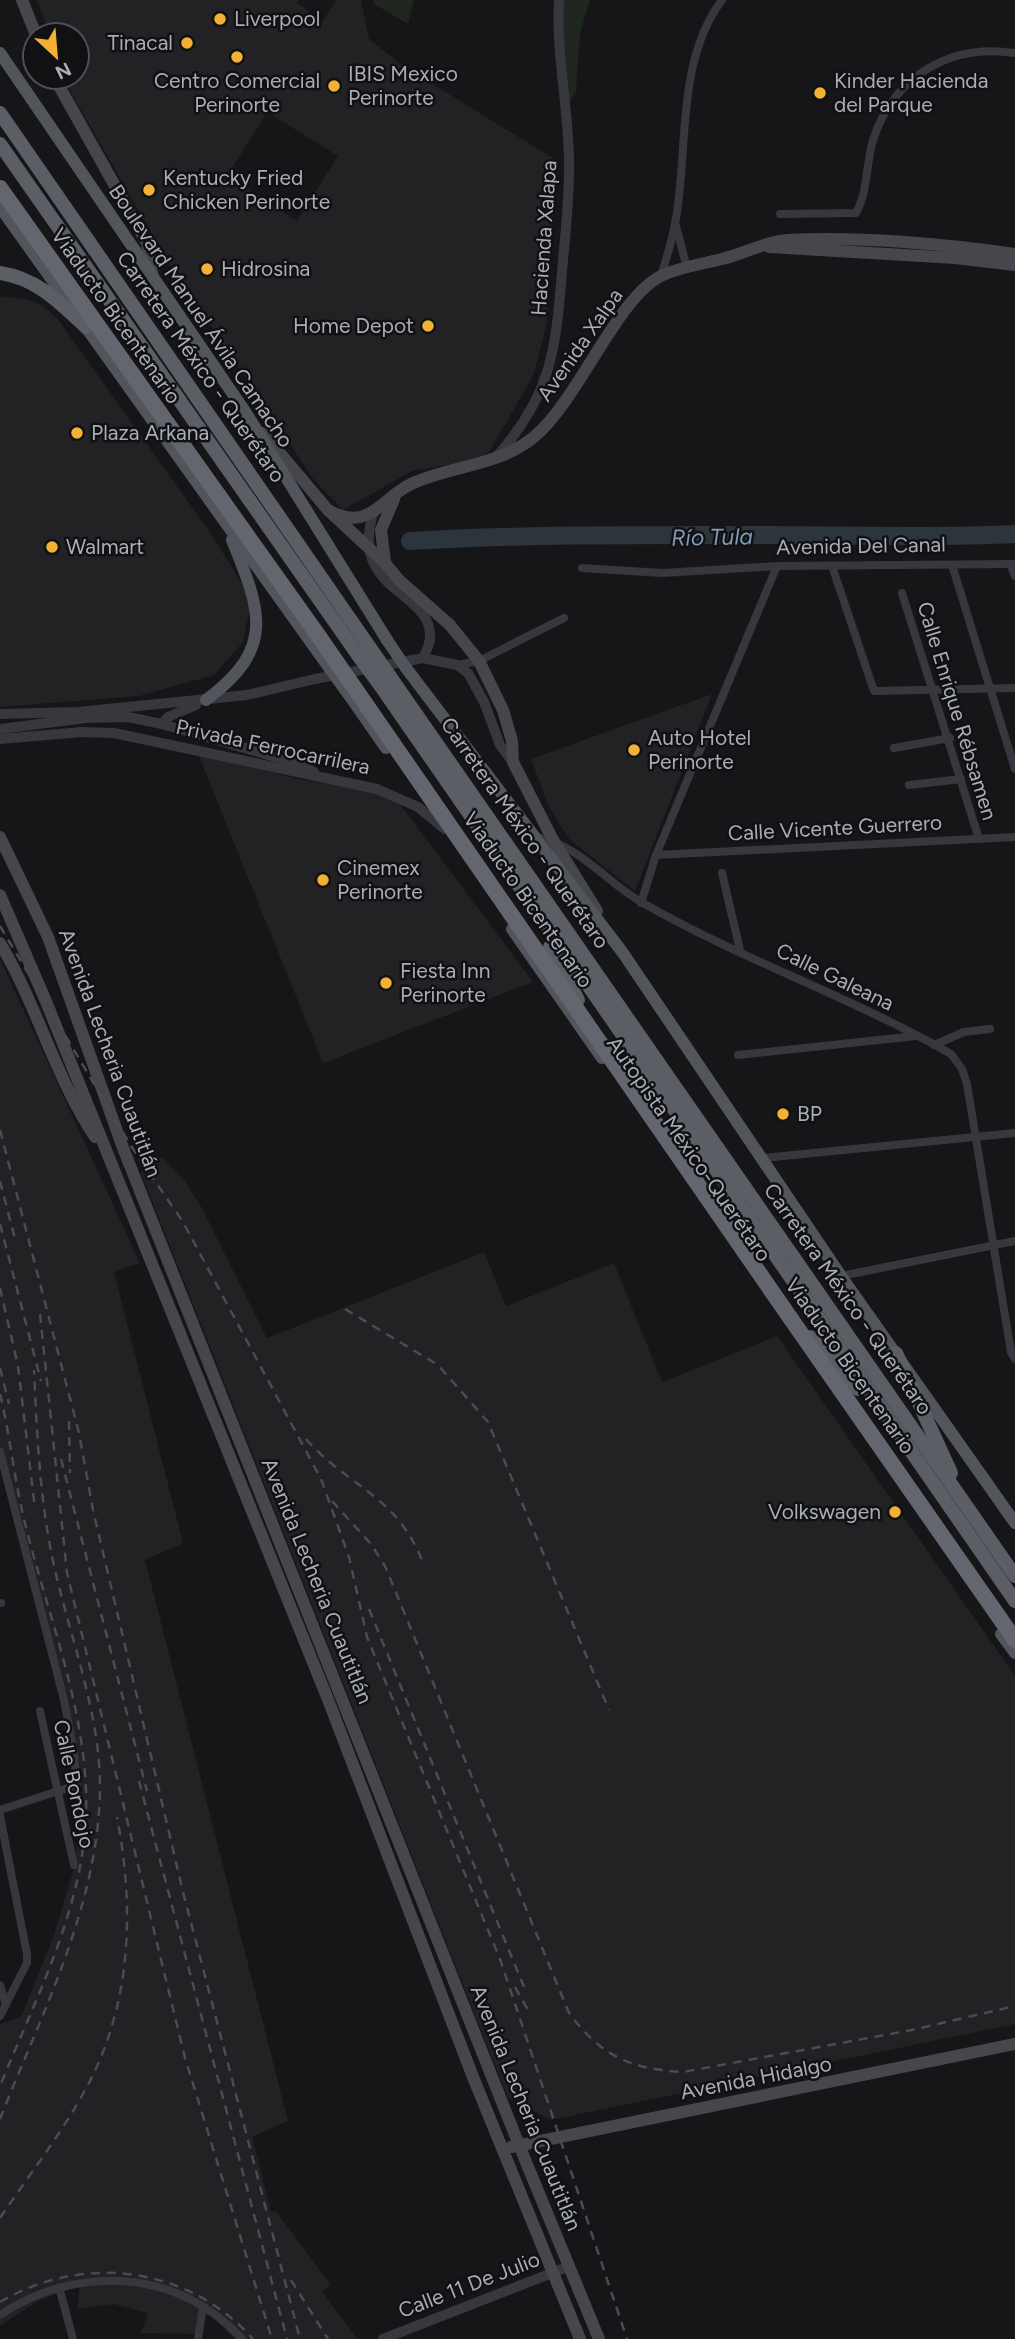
<svg xmlns="http://www.w3.org/2000/svg" width="1015" height="2339" font-family="Figtree,sans-serif">
	<style>
		.built { fill: #222225; fill-rule: evenodd }
		.green { fill: #1e261f }
		.lines { fill: none; stroke-linecap: round; stroke-linejoin: round }
		.river { stroke: #2c353c; stroke-width: 18 }
		.minor { stroke: #37383d; stroke-width: 8 }
		.tertiary { stroke: #37383d; stroke-width: 10 }
		.secondary { stroke: #45474d; stroke-width: 12 }
		.primary { stroke: #53555c; stroke-width: 12 }
		.trunk { stroke: #5b5e65; stroke-width: 14 }
		.motorway { stroke: #63666e; stroke-width: 16 }
		.rail { stroke: #4a4c52; stroke-width: 2.5; stroke-dasharray: 9 7; stroke-linecap: butt }
		.primary-bridge { stroke: #53555c; stroke-width: 12 }
		.trunk-bridge { stroke: #5b5e65; stroke-width: 14 }
		.motorway-bridge { stroke: #63666e; stroke-width: 16 }
		.poi-dot { fill: #f2b134; stroke: #111113; stroke-width: 2.5 }
		.labels { text-anchor: middle; stroke-width: 5; stroke-linejoin: round; paint-order: stroke }
		.poi-label { font-size: 21px; fill: #a8adb8; stroke: #111113; text-anchor: start }
		.street-label { font-size: 21px; fill: #a8adb8; stroke: #111113 }
		.water-label { font-size: 23px; font-style: italic; fill: #7f9bb3; stroke: #111113 }
	</style>
	<rect width="100%" height="100%" fill="#161618"/>
	<g class="built">
		<path d="M37,0H299L297,3L323,21L336,0H361L369,39L399,63L557,161L547,324L533,376L489,452L470,461L412,471L343,510L314,480L171,267L66,84L64,77H77V35H49ZM267,112L338,156L297,221L228,175Z"/>
		<polygon points="0,296 29,300 43,306 57,318 209,531 246,590 251,603 243,642 214,675 139,696 0,707"/>
		<polygon points="712,694 635,891 570,840 549,807 531,759"/>
		<polygon points="197,751 301,780 367,789 398,802 533,982 323,1063"/>
		<polygon points="0,959 140,1263 114,1272 183,1543 145,1560 288,2121 252,2137 271,2212 276,2211 330,2284 322,2292 357,2338 354,2339 234,2339 214,2317 199,2311 195,2334 141,2333 148,2313 114,2304 77,2309 80,2285 38,2301 0,2326 0,2024 21,2017 54,1935 75,1865 82,1786 67,1705 0,1459"/>
		<polygon points="162,1157 185,1181 202,1208 267,1338 484,1252 506,1306 614,1263 662,1382 777,1336 1015,1676 1015,2024 551,2120 508,2098 141,1173 147,1162"/>
	</g>
	<g class="green">
		<polygon points="374,0 414,0 408,24 374,4"/>
		<polygon points="563,0 590,0 580,33 576,92 568,104 562,30"/>
	</g>
	<g class="lines">
		<path class="river" d="M410,541C530,534 651,535 771,535C852,535 934,538 1015,534"/>
		<g class="minor">
			<path d="M780,214L856,213C868,192 866,163 873,140C894,76 950,43 1015,53"/>
			<polyline points="676,226 687,268"/>
			<path d="M661,276C666,259 672,242 675,224C689,154 675,62 722,0"/>
			<polyline points="1010,564 1015,576"/>
			<polyline points="952,565 1015,769"/>
			<polyline points="832,566 874,691 1015,688"/>
			<polyline points="582,568 663,573 777,566 1015,564"/>
			<polyline points="902,593 979,839"/>
			<polyline points="457,665 479,661 564,618"/>
			<polyline points="894,748 950,738"/>
			<polyline points="909,785 961,779"/>
			<path d="M535,837C581,845 605,882 643,903C742,960 852,997 951,1054L962,1069L967,1084L1011,1352L1015,1359"/>
			<polyline points="656,855 1015,837"/>
			<polyline points="722,873 740,950"/>
			<polyline points="641,903 656,855 777,566"/>
			<polyline points="934,1045 964,1032 990,1029"/>
			<polyline points="738,1055 916,1036"/>
			<polyline points="763,1158 1015,1133"/>
			<polyline points="841,1276 1015,1241"/>
			<polyline points="0,1452 64,1700 74,1753 77,1785 0,1810"/>
			<polyline points="0,1603 1,1603"/>
			<polyline points="40,1711 74,1865"/>
			<polyline points="0,1816 27,1954 27,1963 0,2016"/>
			<polyline points="0,1985 6,2005"/>
			<polyline points="59,2287 73,2339"/>
			<path d="M0,2315C77,2264 178,2268 242,2339"/>
			<polyline points="198,2339 203,2307"/>
		</g>
		<g class="tertiary">
			<path d="M497,456C555,391 556,343 563,260C566,227 570,192 569,159C568,105 556,54 559,0"/>
			<path d="M374,511C347,592 432,590 430,637C430,644 426,652 423,658"/>
			<polyline points="0,714 78,712 247,695 315,679 423,658 457,665 468,673 484,702 500,745 513,762"/>
			<polyline points="162,724 168,717 196,705"/>
			<polyline points="0,729 86,718 128,717 162,724 293,762 314,772"/>
			<polyline points="0,739 82,732 114,733 377,789 418,807 445,829"/>
			<polyline points="383,2339 570,2266"/>
		</g>
		<g class="secondary">
			<polyline points="22,0 36,35"/>
			<polyline points="54,77 147,243 153,278"/>
			<polyline points="769,247 955,258 1015,265"/>
			<polyline points="263,433 328,510 385,563 399,580 450,625 479,661 503,710 512,741 513,762 553,840 597,911"/>
			<path d="M328,510C369,533 380,499 411,484C452,465 497,467 534,437C579,399 617,298 661,276C680,267 702,264 722,259C743,254 767,241 788,240C856,236 947,244 1015,254"/>
			<polyline points="385,562 381,530 394,499"/>
			<polyline points="0,837 48,937 123,1148 519,2145 599,2339"/>
			<polyline points="0,895 45,999 327,1697 473,2077 580,2339"/>
			<path d="M0,943C37,1005 55,1077 95,1137"/>
			<polyline points="511,2147 1015,2044"/>
		</g>
		<g class="primary">
			<polyline points="0,53 246,413 387,640"/>
			<polyline points="0,207 330,669"/>
			<polyline points="406,668 623,953 841,1276 1015,1523"/>
			<path d="M206,700C276,648 261,611 232,540"/>
			<polyline points="354,702 386,748"/>
			<polyline points="512,929 602,1058"/>
			<polyline points="1001,1634 1015,1653"/>
		</g>
		<g class="trunk">
			<polyline points="0,113 370,648"/>
			<polyline points="0,144 358,655"/>
			<path d="M0,273C38,279 59,302 86,327"/>
			<polyline points="391,678 1015,1576"/>
			<polyline points="380,685 1015,1601"/>
			<polyline points="550,947 578,1000"/>
			<polyline points="810,1337 858,1389"/>
			<polyline points="896,1353 951,1473"/>
		</g>
		<g class="motorway">
			<polyline points="0,188 320,638"/>
			<polyline points="791,1319 1015,1640"/>
		</g>
		<g class="rail">
			<polyline points="0,926 131,1146 183,1222 321,1479 349,1557 367,1637 500,1959 627,2339"/>
			<polyline points="0,1130 79,1433 93,1510 183,1892 300,2339"/>
			<polyline points="0,1181 15,1239"/>
			<polyline points="0,1224 41,1381"/>
			<polyline points="0,1288 18,1366 35,1509"/>
			<polyline points="345,1309 438,1365 488,1422 609,1710"/>
			<polyline points="40,1314 67,1573 185,2058 272,2339"/>
			<polyline points="0,1368 9,1404"/>
			<path d="M0,1394C10,1435 14,1478 24,1519C49,1623 97,1732 84,1841C74,1926 32,2007 0,2086"/>
			<polyline points="69,1421 70,1473"/>
			<path d="M306,1439C350,1489 397,1494 424,1565"/>
			<polyline points="61,1459 147,1791"/>
			<path d="M332,1501L371,1544L385,1566L569,2013C601,2056 630,2069 683,2072L912,2030L1015,2006"/>
			<polyline points="369,1609 524,1987"/>
			<polyline points="139,1781 287,2339"/>
			<polyline points="515,1987 528,2010"/>
			<path d="M0,2119C42,2012 99,1905 100,1787C100,1714 71,1640 55,1570C40,1505 37,1436 34,1370"/>
			<path d="M0,2218C31,2172 66,2128 91,2079C132,1997 134,1906 117,1817"/>
			<polyline points="291,2280 328,2339"/>
			<path d="M0,2302C83,2253 188,2266 253,2339"/>
		</g>
		<g class="primary-bridge">
			<polyline points="387,640 406,668"/>
			<polyline points="330,669 354,702"/>
		</g>
		<g class="trunk-bridge">
			<polyline points="370,648 391,678"/>
			<polyline points="358,655 380,685"/>
		</g>
		<polyline class="motorway-bridge" points="320,638 791,1319"/>
	</g>
	<g class="poi-dot">
		<circle cx="220" cy="19" r="7"/>
		<circle cx="187" cy="43" r="7"/>
		<circle cx="237" cy="57" r="7"/>
		<circle cx="334" cy="86" r="7"/>
		<circle cx="820" cy="93" r="7"/>
		<circle cx="149" cy="190" r="7"/>
		<circle cx="207" cy="269" r="7"/>
		<circle cx="428" cy="326" r="7"/>
		<circle cx="77" cy="433" r="7"/>
		<circle cx="52" cy="547" r="7"/>
		<circle cx="634" cy="750" r="7"/>
		<circle cx="323" cy="880" r="7"/>
		<circle cx="386" cy="983" r="7"/>
		<circle cx="783" cy="1114" r="7"/>
		<circle cx="895" cy="1512" r="7"/>
	</g>
	<g class="labels">
		<g class="poi-label">
			<text x="234" y="26">Liverpool</text>
			<text x="173" y="50" text-anchor="end">Tinacal</text>
			<text x="348" y="81">IBIS Mexico<tspan x="348" dy="24">Perinorte</tspan></text>
			<text x="237" y="88" text-anchor="middle">Centro Comercial<tspan x="237" dy="24">Perinorte</tspan></text>
			<text x="834" y="88">Kinder Hacienda<tspan x="834" dy="24">del Parque</tspan></text>
			<text x="163" y="185">Kentucky Fried<tspan x="163" dy="24">Chicken Perinorte</tspan></text>
			<text x="221" y="276">Hidrosina</text>
			<text x="414" y="333" text-anchor="end">Home Depot</text>
			<text x="91" y="440">Plaza Arkana</text>
			<text x="66" y="554">Walmart</text>
			<text x="648" y="745">Auto Hotel<tspan x="648" dy="24">Perinorte</tspan></text>
			<text x="337" y="875">Cinemex<tspan x="337" dy="24">Perinorte</tspan></text>
			<text x="400" y="978">Fiesta Inn<tspan x="400" dy="24">Perinorte</tspan></text>
			<text x="797" y="1121">BP</text>
			<text x="881" y="1519" text-anchor="end">Volkswagen</text>
		</g>
		<g class="street-label">
			<text transform="translate(544 238) rotate(-86)" y="7">Hacienda Xalapa</text>
			<text transform="translate(116 316) rotate(55)" y="7">Viaducto Bicentenario</text>
			<text transform="translate(201 316) rotate(56)" y="7">Boulevard Manuel Ávila Camacho</text>
			<text transform="translate(580 345) rotate(-55)" y="7">Avenida Xalpa</text>
			<text transform="translate(201 367) rotate(55)" y="7">Carretera México - Querétaro</text>
			<text transform="translate(861 546) rotate(-1)" y="7">Avenida Del Canal</text>
			<text transform="translate(957 711) rotate(73)" y="7">Calle Enrique Rébsamen</text>
			<text transform="translate(273 747) rotate(12)" y="7">Privada Ferrocarrilera</text>
			<text transform="translate(835 828) rotate(-3)" y="7">Calle Vicente Guerrero</text>
			<text transform="translate(525 833) rotate(55)" y="7">Carretera México - Querétaro</text>
			<text transform="translate(528 900) rotate(55)" y="7">Viaducto Bicentenario</text>
			<text transform="translate(835 977) rotate(26)" y="7">Calle Galeana</text>
			<text transform="translate(110 1053) rotate(70)" y="7">Avenida Lecheria Cuautitlán</text>
			<text transform="translate(689 1149) rotate(55)" y="7">Autopista México-Querétaro</text>
			<text transform="translate(848 1299) rotate(55)" y="7">Carretera México - Querétaro</text>
			<text transform="translate(850 1366) rotate(55)" y="7">Viaducto Bicentenario</text>
			<text transform="translate(317 1581) rotate(68)" y="7">Avenida Lecheria Cuautitlán</text>
			<text transform="translate(74 1784) rotate(78)" y="7">Calle Bondojo</text>
			<text transform="translate(756 2078) rotate(-11)" y="7">Avenida Hidalgo</text>
			<text transform="translate(526 2108) rotate(68)" y="7">Avenida Lecheria Cuautitlán</text>
			<text transform="translate(469 2285) rotate(-21)" y="7">Calle 11 De Julio</text>
		</g>
		<g class="water-label">
			<text transform="translate(712 537) rotate(-1)" y="8">Río Tula</text>
		</g>
	</g>
	<g transform="translate(56 56) rotate(154)"><circle r="33" fill="#111113" stroke="#4d4f55" stroke-width="2"/>
	<path d="M0-5L12 26L0 18L-12 26Z" fill="#f2b134"/>
	<text y="-10" font-size="19" font-weight="bold" text-anchor="middle" fill="#a8adb8">N</text>
	</g>
</svg>
